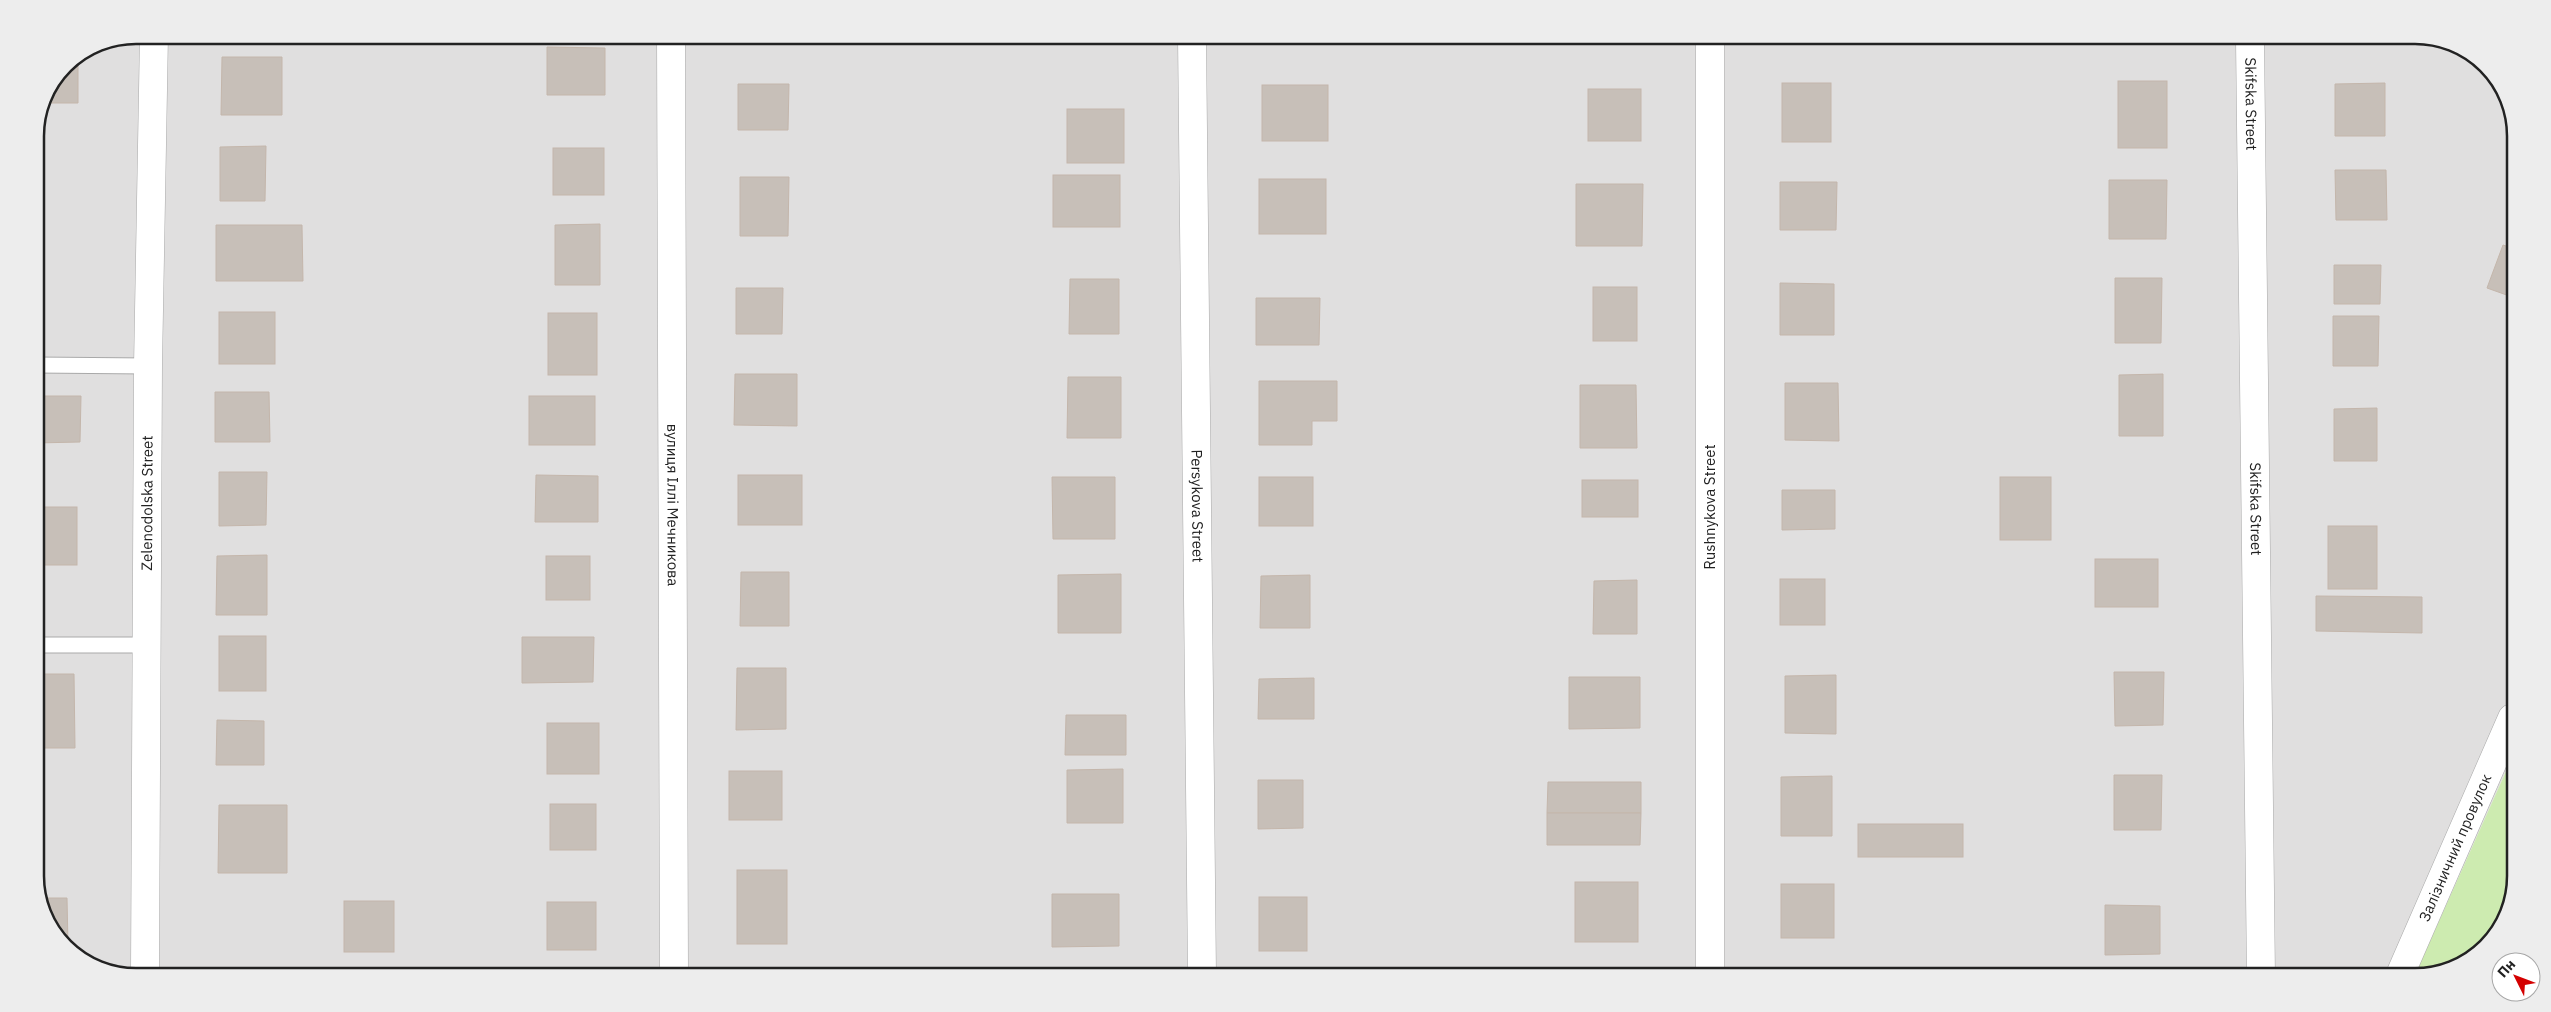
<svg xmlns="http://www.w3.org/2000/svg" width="2551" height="1012" font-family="'IBM Plex Sans',sans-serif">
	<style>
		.residential { fill: #e0dfdf }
		.grass { fill: #cdebb0 }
		.building { fill: #c7bfb8; stroke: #c4b6ab }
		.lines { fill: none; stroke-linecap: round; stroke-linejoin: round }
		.lane-casing { stroke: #a9a9a9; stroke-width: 17 }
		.street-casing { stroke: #a9a9a9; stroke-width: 29 }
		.lane { stroke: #fff; stroke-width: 15 }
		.street { stroke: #fff; stroke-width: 28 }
		.labels { text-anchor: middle; stroke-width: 4.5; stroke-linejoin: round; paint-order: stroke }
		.street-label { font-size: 15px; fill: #222; stroke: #fff }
		.rim { fill: none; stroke: #222; stroke-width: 2.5 }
	</style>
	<rect width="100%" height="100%" fill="#f2efe9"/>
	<polygon class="residential" points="136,35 2448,40 2495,75 2516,129 2512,758 2414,977 103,972 56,938 35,883 35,130 43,97 65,64 98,43"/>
	<polygon class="grass" points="2512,758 2511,909 2471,960 2414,977"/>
	<g class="building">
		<polygon points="742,36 795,37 795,39 742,39"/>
		<polygon points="547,47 605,48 605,95 547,95"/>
		<polygon points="78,56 78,103 41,103 43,97 65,64"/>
		<polygon points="222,57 282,57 282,115 221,115"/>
		<rect x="2118" y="81" width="49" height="67"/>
		<rect x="1782" y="83" width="49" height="59"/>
		<polygon points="2385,83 2385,136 2335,136 2335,84"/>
		<polygon points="738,84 789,84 788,130 738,130"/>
		<rect x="1262" y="85" width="66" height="56"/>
		<rect x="1588" y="89" width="53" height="52"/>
		<rect x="1067" y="109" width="57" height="54"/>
		<polygon points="266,146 265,201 220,201 220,147"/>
		<rect x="553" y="148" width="51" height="47"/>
		<polygon points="2335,170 2386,170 2387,220 2336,220"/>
		<rect x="1053" y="175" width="67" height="52"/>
		<polygon points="740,177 789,177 788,236 740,236"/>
		<rect x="1259" y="179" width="67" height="55"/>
		<polygon points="2109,180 2167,180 2166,239 2109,239"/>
		<polygon points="1780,182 1837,182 1836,230 1780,230"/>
		<polygon points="1576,184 1643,184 1642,246 1576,246"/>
		<polygon points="600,224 600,285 555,285 555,225"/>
		<polygon points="216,225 302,225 303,281 216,281"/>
		<polygon points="2503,245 2515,249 2515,298 2487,288"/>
		<polygon points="2334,265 2381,265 2380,304 2334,304"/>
		<polygon points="2115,278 2162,278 2161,343 2115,343"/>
		<polygon points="1070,279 1119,279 1119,334 1069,334"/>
		<polygon points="1780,283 1834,284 1834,335 1780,335"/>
		<rect x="1593" y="287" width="44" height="54"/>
		<polygon points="736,288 783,288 782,334 736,334"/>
		<polygon points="1256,298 1320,298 1319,345 1256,345"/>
		<rect x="219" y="312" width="56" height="52"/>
		<rect x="548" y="313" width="49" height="62"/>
		<polygon points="2333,316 2379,316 2378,366 2333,366"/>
		<polygon points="735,374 797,374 797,426 734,425"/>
		<polygon points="2163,374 2163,436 2119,436 2119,375"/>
		<polygon points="1068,377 1121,377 1121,438 1067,438"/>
		<polygon points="1259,381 1337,381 1337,421 1312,421 1312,445 1259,445"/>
		<polygon points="1785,383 1838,383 1839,441 1785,440"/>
		<polygon points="1580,385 1636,385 1637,448 1580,448"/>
		<polygon points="215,392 269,392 270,442 215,442"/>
		<polygon points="35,396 81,396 80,442 35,443"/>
		<rect x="529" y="396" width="66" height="49"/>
		<polygon points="2377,408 2377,461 2334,461 2334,409"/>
		<polygon points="219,472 267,472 266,525 219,526"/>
		<polygon points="536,475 598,476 598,522 535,522"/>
		<rect x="738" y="475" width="64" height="50"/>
		<polygon points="1052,477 1115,477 1115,539 1053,539"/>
		<rect x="1259" y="477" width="54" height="49"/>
		<rect x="2000" y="477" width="51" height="63"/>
		<rect x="1582" y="480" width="56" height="37"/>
		<polygon points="1782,490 1835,490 1835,529 1782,530"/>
		<rect x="35" y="507" width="42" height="58"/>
		<rect x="2328" y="526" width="49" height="63"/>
		<polygon points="267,555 267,615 216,615 217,556"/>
		<rect x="546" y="556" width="44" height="44"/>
		<rect x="2095" y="559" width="63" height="48"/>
		<polygon points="741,572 789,572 789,626 740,626"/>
		<polygon points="1121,574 1121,633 1058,633 1058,575"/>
		<polygon points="1310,575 1310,628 1260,628 1261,576"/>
		<rect x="1780" y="579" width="45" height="46"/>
		<polygon points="1637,580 1637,634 1593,634 1594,581"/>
		<polygon points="2316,596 2422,597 2422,633 2316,631"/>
		<rect x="219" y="636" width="47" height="55"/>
		<polygon points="522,637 594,637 593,682 522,683"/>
		<polygon points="737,668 786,668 786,729 736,730"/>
		<polygon points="2114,672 2164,672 2163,725 2115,726"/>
		<polygon points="35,674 74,674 75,748 35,748"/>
		<polygon points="1836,675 1836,734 1785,733 1785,676"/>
		<polygon points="1569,677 1640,677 1640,728 1569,729"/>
		<polygon points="1314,678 1314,719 1258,719 1259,679"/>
		<polygon points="1066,715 1126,715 1126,755 1065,755"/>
		<polygon points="217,720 264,721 264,765 216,765"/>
		<rect x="547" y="723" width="52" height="51"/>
		<polygon points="1123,769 1123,823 1067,823 1067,770"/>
		<rect x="729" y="771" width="53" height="49"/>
		<polygon points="2114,775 2162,775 2161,830 2114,830"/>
		<polygon points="1832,776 1832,836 1781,836 1781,777"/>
		<polygon points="1258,780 1303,780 1303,828 1258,829"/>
		<polygon points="1548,782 1641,782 1641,813 1547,813"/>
		<rect x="550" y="804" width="46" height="46"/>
		<polygon points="219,805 287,805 287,873 218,873"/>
		<polygon points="1547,813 1641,813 1640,845 1547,845"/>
		<rect x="1858" y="824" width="105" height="33"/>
		<rect x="737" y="870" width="50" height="74"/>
		<rect x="1575" y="882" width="63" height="60"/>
		<rect x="1781" y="884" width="53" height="54"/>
		<polygon points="1052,894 1119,894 1119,946 1052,947"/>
		<rect x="1259" y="897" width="48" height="54"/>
		<polygon points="41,898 67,898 68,946 56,938"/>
		<rect x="344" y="901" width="50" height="51"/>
		<rect x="547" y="902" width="49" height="48"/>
		<polygon points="2105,905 2160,906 2160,954 2105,955"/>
	</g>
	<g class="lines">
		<g class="lane-casing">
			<g id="lane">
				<polyline points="35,365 148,366"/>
				<polyline points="35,645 147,645"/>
			</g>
		</g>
		<g class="street-casing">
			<g id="street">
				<path id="s1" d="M671,36L674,973"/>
				<path id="s2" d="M1192,37L1202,974"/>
				<polyline points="1710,39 1710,975"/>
				<path id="s3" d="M2250,40L2261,977"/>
				<path id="s4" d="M145,972L148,366L154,35"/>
				<path id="s5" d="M2399,977L2512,718"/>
			</g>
		</g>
		<use href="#lane" class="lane"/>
		<use href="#street" class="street"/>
	</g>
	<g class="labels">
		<g class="street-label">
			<text dy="5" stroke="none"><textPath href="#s3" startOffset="64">Skifska Street</textPath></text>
			<text dy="5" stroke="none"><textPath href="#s4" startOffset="469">Zelenodolska Street</textPath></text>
			<text dy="5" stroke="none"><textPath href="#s1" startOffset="469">вулиця Іллі Мечникова</textPath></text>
			<text dy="5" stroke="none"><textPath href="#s2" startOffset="469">Persykova Street</textPath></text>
			<text transform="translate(1710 507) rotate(-90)" y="5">Rushnykova Street</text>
			<text dy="5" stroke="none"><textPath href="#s3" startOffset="469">Skifska Street</textPath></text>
			<text dy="5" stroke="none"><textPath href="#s5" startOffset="141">Залізничний провулок</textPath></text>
		</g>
	</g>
	<path d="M0 0H2551V1012H0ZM136 44H2415A92 92 0 0 1 2507 136V876A92 92 0 0 1 2415 968H136A92 92 0 0 1 44 876V136A92 92 0 0 1 136 44Z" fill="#ededed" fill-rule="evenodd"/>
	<path class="rim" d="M136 44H2415A92 92 0 0 1 2507 136V876A92 92 0 0 1 2415 968H136A92 92 0 0 1 44 876V136A92 92 0 0 1 136 44Z"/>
	<g transform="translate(2516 977) rotate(312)"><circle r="24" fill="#ffffff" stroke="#a7a7a7"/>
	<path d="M0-4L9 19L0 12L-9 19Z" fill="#d40000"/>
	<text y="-8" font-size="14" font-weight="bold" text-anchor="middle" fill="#222222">Пн</text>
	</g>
</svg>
